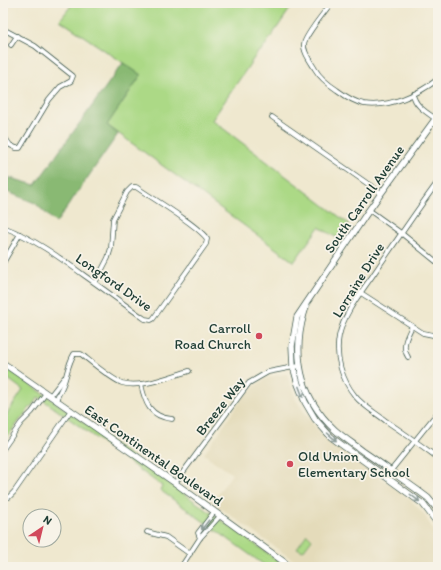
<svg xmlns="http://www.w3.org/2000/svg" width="441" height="570" font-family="Itim,sans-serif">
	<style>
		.built { fill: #e4dbba }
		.green { fill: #acd986; stroke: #668b5d }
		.forest { fill: #89b973; stroke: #547b54 }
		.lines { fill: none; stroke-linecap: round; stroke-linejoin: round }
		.minor-casing { stroke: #3e574b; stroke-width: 5.5 }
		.secondary-casing { stroke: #3e574b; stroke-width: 7 }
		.minor { stroke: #fff; stroke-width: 4 }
		.secondary { stroke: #fff; stroke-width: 5.5 }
		.oneway { stroke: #8f9e9a }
		.poi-dot { fill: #d1495b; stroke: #f7f3e8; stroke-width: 1.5 }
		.labels { text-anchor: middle; stroke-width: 3.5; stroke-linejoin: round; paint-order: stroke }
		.street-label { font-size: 14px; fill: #1f3d34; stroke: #f7f3e8 }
		.poi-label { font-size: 14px; fill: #1f3d34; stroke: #f7f3e8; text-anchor: end }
	</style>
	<rect width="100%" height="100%" fill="#f7f3e8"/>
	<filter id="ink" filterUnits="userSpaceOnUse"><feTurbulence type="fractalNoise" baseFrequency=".025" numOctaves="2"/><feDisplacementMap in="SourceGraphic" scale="8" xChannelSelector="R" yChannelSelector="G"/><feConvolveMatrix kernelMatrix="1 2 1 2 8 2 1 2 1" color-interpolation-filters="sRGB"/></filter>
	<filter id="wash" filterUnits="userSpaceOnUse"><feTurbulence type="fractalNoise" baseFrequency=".012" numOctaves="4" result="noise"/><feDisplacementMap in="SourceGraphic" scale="16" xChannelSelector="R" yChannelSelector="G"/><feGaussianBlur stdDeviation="0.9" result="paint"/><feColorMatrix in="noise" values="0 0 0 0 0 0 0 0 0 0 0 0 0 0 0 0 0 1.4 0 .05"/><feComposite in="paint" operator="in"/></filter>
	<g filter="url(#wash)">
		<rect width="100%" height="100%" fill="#efe8cf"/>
		<polygon class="built" points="287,374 296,400 316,428 329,441 411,500 424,514 438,538 438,567 303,567 212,502 232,474 204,454 244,396 255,386 265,379 277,375"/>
		<g class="green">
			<polygon points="73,3 294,3 262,50 258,52 212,120 349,224 339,239 319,227 294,262 107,125 141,75 60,20"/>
			<path d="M3,365L287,567H267L160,490L162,486L39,397C26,412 14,427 3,443V420L23,390L3,375Z"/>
			<polygon points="307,534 312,539 303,551 297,548"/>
		</g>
		<polygon class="forest" points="123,63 141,75 107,125 118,134 56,223 35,203 3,190 3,176 35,185"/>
	</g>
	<g filter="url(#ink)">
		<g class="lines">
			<g class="minor-casing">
				<g id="minor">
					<path d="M331,3C325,12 305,35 304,44C303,52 311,62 315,69C320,78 328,84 337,90C345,96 354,102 364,104C389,108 419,94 438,79"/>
					<polyline points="3,29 35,46 73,76 71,81 60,87 49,100 20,148 16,148 10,145 3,135"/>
					<polyline points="11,45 17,36"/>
					<path d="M413,94C415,106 426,112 436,119"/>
					<polyline points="272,117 381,193"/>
					<path d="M438,183H437C415,213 394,244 373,275C360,294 344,313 339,336C335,357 342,380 355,396C363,406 376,413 386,421C404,433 421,445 438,458"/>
					<polyline points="369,210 401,233 438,263"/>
					<path d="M3,227C33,238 59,257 85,276C105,290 125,305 145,319L151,320L153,319L206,244L207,239C199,226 152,198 136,187H132L127,192L113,219L111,248L108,258L95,283"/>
					<polyline points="3,263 20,234"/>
					<polyline points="361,293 423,333 438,336"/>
					<path d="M408,357C401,346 407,337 412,326"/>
					<path d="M141,384C145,403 150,417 172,419"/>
					<polyline points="50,396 64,378"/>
					<path d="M56,400C58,395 61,390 63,385C67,375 68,364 74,354H81C90,361 111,379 122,383C141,389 171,376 189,371"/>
					<polyline points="3,449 21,423 32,412 46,393"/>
					<polyline points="387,477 393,468 438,412"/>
					<polyline points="175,483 249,383 268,372 299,366"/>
					<polyline points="3,498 9,497 14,492 71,410"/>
					<polyline points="147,532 166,537 190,554"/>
					<polyline points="200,538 198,533 214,512"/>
					<polyline points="181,567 200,538 220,516"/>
				</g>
			</g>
			<g class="secondary-casing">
				<g id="secondary">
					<polyline points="438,115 369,210 297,317 292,346 293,366 298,384 305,402 315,419 331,437 423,504 438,524"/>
					<path d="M306,307C291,352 299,397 335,430C344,438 355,445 364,452C382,464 399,477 416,489L428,498L438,510"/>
					<polyline points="3,363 175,483 291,567"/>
				</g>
			</g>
			<use href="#minor" class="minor"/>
			<use href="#secondary" class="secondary"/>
		</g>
		<defs><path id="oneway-shaft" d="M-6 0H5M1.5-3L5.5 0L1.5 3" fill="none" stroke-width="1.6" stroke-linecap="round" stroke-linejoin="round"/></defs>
		<g class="oneway">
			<use href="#oneway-shaft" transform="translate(301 392) rotate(69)"/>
			<use href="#oneway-shaft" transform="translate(332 437) rotate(41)"/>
			<use href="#oneway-shaft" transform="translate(415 498) rotate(38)"/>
			<use href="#oneway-shaft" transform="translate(205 525) rotate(127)"/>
		</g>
	</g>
	<g class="poi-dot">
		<circle cx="259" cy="336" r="4"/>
		<circle cx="290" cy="464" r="4"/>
	</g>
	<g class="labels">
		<g class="street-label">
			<text transform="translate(364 199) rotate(-55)" y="5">South Carroll Avenue</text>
			<text transform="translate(358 280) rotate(-58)" y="5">Lorraine Drive</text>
			<text transform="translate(114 282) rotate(35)" y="5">Longford Drive</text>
			<text transform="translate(220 406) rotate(-52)" y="5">Breeze Way</text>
			<text transform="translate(154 455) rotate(35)" y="5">East Continental Boulevard</text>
		</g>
		<g class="poi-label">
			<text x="251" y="333">Carroll<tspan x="251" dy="16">Road Church</tspan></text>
			<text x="298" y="461" text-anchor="start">Old Union<tspan x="298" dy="16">Elementary School</tspan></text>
		</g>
	</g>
	<rect width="441" height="570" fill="none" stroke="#f7f3e8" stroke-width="16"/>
	<g transform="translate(42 528) rotate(35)"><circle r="19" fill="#f7f3e8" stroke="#a1aaa0"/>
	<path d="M0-3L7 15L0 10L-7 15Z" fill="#d1495b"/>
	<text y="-6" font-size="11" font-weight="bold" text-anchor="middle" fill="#1f3d34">N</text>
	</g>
</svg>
